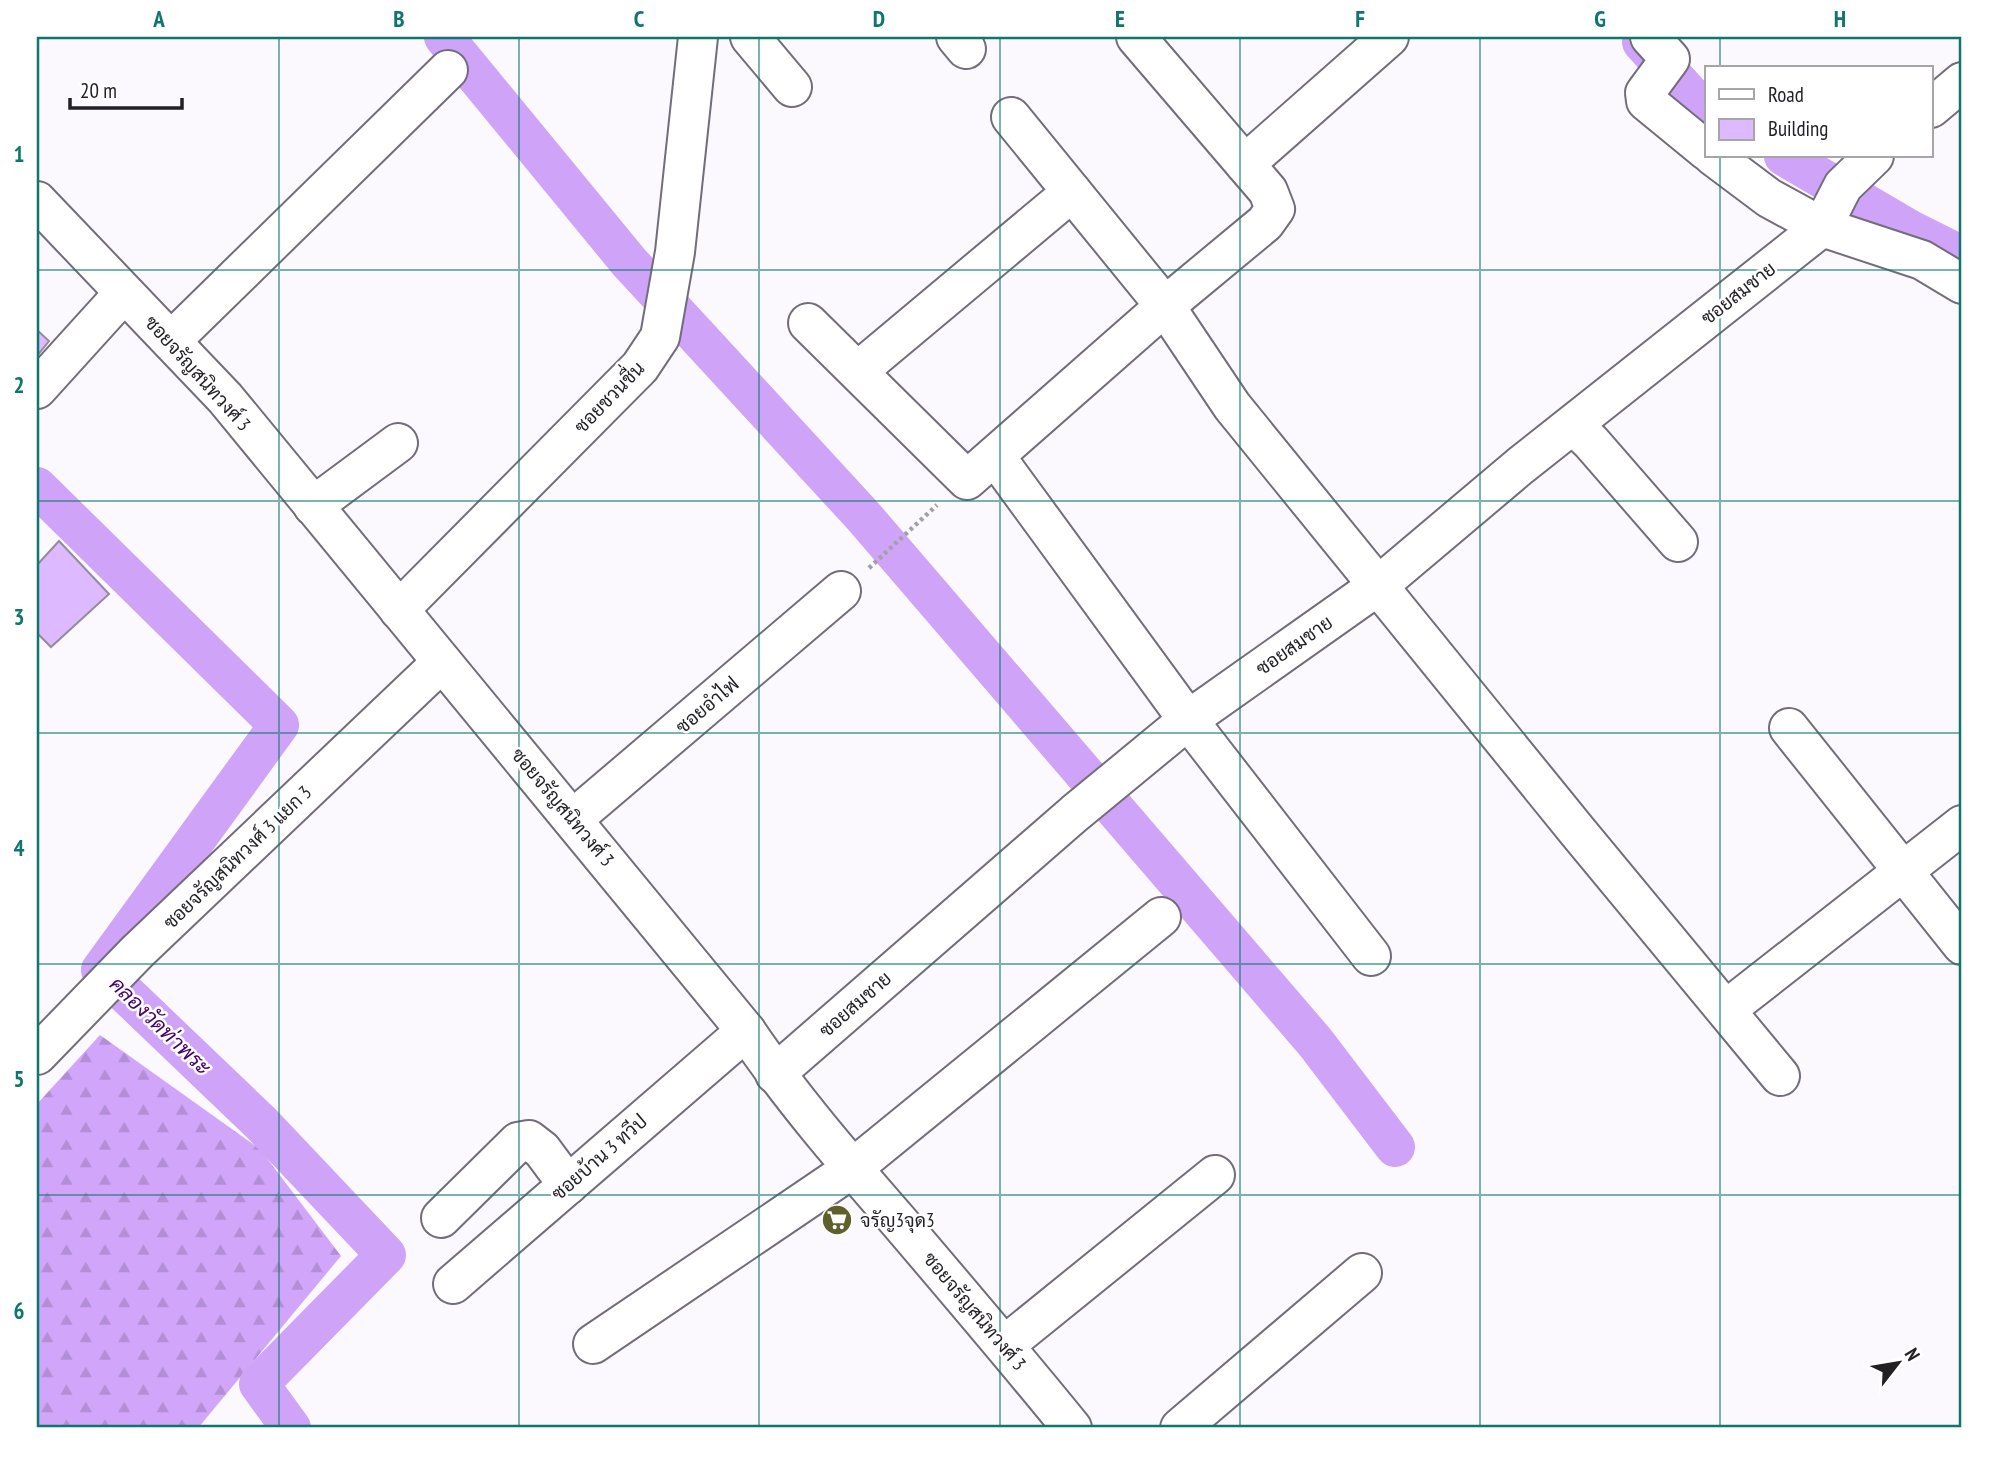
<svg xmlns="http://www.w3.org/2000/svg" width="1999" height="1465" font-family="'PT Sans Narrow',Sarabun,sans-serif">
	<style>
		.forest { fill: url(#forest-firs) }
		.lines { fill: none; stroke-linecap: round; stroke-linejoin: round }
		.canal { stroke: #cea3f8; stroke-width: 40 }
		.building { fill: #ddbaff; stroke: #948c9c; stroke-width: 2 }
		.minor-casing { stroke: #736c7a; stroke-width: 42 }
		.path { stroke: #a3a1a6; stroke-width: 4.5; stroke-dasharray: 3.5 3.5; stroke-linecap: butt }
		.minor { stroke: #fff; stroke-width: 38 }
		.grid { fill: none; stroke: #0f766e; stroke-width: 2; stroke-opacity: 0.55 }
		.labels { text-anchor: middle; stroke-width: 5; stroke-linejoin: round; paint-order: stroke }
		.street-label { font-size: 19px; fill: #221f25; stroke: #fff }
		.poi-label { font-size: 19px; fill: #221f25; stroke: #fff; text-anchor: start }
		.water-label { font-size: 21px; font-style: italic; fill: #46036b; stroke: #fff }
		.neatline { fill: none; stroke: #0f766e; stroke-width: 2.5 }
		.grid-label { font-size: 23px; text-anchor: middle; font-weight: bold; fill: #0f766e }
	</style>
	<defs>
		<pattern id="forest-firs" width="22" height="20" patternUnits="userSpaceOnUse" patternTransform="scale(1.75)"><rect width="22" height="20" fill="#d1a5fa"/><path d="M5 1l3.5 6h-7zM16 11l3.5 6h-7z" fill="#b38ed6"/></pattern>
	</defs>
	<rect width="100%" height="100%" fill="#fbf9fd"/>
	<polygon class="forest" points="100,1035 260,1149 341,1256 198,1428 37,1428 37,1104"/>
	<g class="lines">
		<g class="canal">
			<polyline points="444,37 629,262 863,516 1315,1042 1395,1147"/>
			<polyline points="1642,42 1700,106 1707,110"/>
			<polyline points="1784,156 1912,231 1962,256"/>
			<polyline points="37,487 279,725 101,970 262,1124 386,1255 259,1384 291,1428"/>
		</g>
	</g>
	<g class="building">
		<polygon points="37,330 49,341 37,356"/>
		<polygon points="59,541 109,594 51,647 37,633 37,565"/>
	</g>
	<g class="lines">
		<g class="minor-casing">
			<g id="minor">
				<polyline points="750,37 792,87"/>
				<polyline points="956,37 966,49"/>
				<polyline points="1650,37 1670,59 1645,93 1646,101 1707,151"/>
				<polyline points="1931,108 1962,82"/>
				<polyline points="1011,117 1165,306 1232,406 1578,832 1780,1076"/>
				<polyline points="1713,156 1769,198 1822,227 1922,260 1962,284"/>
				<polyline points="1245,164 1389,37"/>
				<path d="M37,201L225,398L746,1031C792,1099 846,1161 900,1223C958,1291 1016,1359 1072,1428"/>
				<polyline points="808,323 967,480 1165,306 1265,223 1275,209 1268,191 1136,37"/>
				<polyline points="171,341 448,70"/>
				<polyline points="858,371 1072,192"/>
				<polyline points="37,389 124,293"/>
				<polyline points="1573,425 1591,442 1678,542"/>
				<polyline points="995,456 1188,720 1371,956"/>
				<polyline points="313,506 398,443"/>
				<polyline points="399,610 640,367 660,337 675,252 698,37"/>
				<polyline points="1789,728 1962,945"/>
				<polyline points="573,819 841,591"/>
				<polyline points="1727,1009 1962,825"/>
				<polyline points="37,1055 137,952 442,662"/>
				<polyline points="775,1074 1075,813 1188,720 1379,585 1520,466 1822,227 1843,186 1874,156"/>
				<polyline points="441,1218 518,1142 529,1140 542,1150 568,1185"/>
				<polyline points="453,1284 746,1031"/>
				<polyline points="593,1344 853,1168 1161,917"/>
				<polyline points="1005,1345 1215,1175"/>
				<polyline points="1180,1428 1362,1273"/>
			</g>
		</g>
		<polyline class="path" points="869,568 937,505"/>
		<use href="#minor" class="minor"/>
	</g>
	<path class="grid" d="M279,37V1428M519,37V1428M759,37V1428M1000,37V1428M1240,37V1428M1480,37V1428M1720,37V68M1720,156V1428M37,270H1962M37,501H1962M37,733H1962M37,964H1962M37,1195H1962"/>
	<defs>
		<g id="supermarket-disc" transform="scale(1.575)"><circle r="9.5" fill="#60602d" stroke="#fff"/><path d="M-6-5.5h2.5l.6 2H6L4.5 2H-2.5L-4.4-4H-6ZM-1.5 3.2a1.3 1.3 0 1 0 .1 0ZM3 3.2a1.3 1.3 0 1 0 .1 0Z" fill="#fff"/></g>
	</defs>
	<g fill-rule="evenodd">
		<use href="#supermarket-disc" x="837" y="1220"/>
	</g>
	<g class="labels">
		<g class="street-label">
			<text transform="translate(1738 293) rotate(-38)" y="7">ซอยสมชาย</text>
			<text transform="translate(198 373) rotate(48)" y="7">ซอยจรัญสนิทวงศ์ 3</text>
			<text transform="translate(609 397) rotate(-46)" y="7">ซอยชวนชื่น</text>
			<text transform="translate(1294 645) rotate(-35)" y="7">ซอยสมชาย</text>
			<text transform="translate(707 705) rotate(-40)" y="7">ซอยอำไฟ</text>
			<text transform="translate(563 807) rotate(50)" y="7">ซอยจรัญสนิทวงศ์ 3</text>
			<text transform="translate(237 857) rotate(-44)" y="7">ซอยจรัญสนิทวงศ์ 3 แยก 3</text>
			<text transform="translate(855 1004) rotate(-41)" y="7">ซอยสมชาย</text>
			<text transform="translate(599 1157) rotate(-41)" y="7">ซอยบ้าน 3 ทวีป</text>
			<text transform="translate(975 1311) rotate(50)" y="7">ซอยจรัญสนิทวงศ์ 3</text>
		</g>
		<g class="poi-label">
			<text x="860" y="1227">จรัญ3จุด3</text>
		</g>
		<g class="water-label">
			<text transform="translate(160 1026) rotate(44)" y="7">คลองวัดท่าพระ</text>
		</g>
	</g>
	<rect width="1999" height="1465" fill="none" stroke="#ffffff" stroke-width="77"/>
	<rect x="1705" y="66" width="228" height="91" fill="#ffffff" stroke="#a7a5a8" stroke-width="2"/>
	<rect x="1719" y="89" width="35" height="10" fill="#ffffff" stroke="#a7a5a8" stroke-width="2"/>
	<text x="1768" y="102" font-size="21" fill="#221f25">Road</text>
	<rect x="1719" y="119" width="35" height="21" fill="#ddbaff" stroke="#a7a5a8" stroke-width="2"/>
	<text x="1768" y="136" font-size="21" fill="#221f25">Building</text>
	<g transform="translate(1898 1363) rotate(59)" stroke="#ffffff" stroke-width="5" paint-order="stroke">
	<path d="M0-5L12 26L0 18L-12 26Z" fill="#221f25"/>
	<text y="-10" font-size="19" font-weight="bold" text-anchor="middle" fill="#221f25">N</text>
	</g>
	<path d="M70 98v10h112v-10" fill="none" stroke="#221f25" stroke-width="3.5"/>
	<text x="80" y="98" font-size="21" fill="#221f25" stroke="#ffffff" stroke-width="5" paint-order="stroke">20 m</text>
	<rect x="38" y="38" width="1922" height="1388" class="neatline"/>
	<g class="grid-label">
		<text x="159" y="27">A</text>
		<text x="399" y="27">B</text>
		<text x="639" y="27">C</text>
		<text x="879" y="27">D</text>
		<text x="1120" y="27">E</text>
		<text x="1360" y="27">F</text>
		<text x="1600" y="27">G</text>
		<text x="1840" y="27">H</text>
		<text x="19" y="162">1</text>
		<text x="19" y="393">2</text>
		<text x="19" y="625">3</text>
		<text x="19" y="856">4</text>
		<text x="19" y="1087">5</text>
		<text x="19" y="1319">6</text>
	</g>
</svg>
